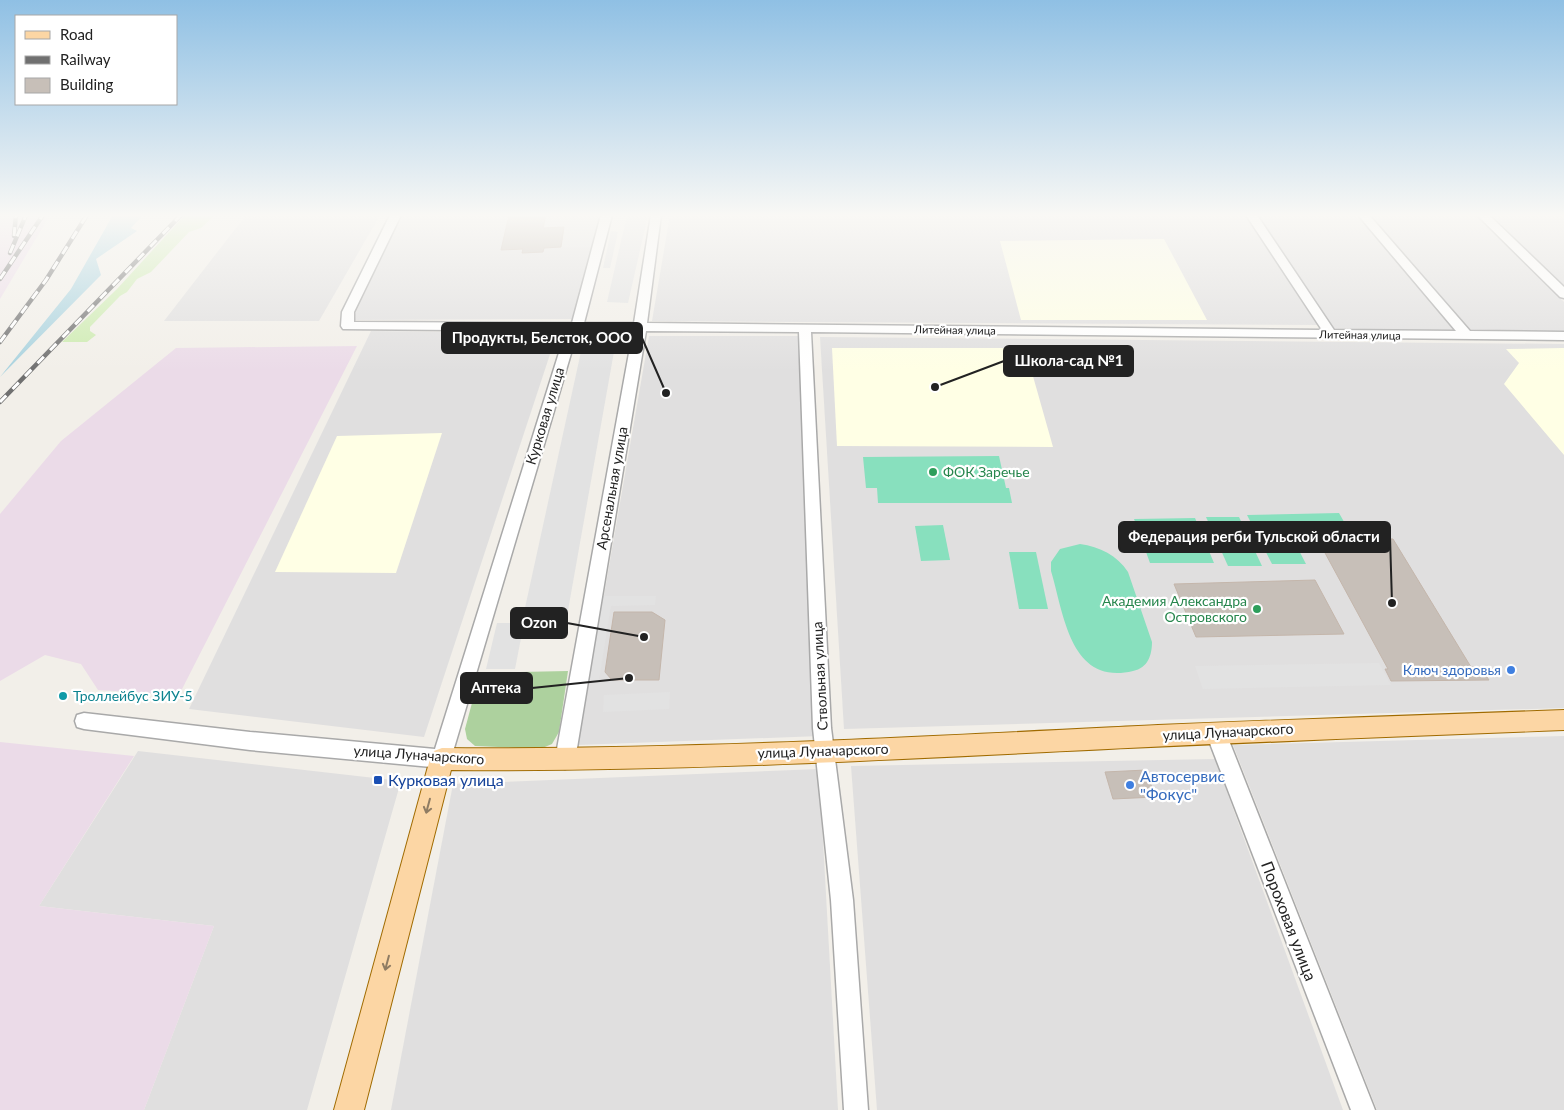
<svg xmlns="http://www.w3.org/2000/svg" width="1564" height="1110" font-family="Lato,sans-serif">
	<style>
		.residential { fill: #e0dfdf }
		.industrial { fill: #ebdbe8 }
		.education { fill: #ffffe5 }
		.grass { fill: #cdebb0 }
		.forest { fill: #add19e }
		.pitch { fill: #88e0be }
		.parking { fill: #e2e2e2 }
		.water { fill: #aad3df }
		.building { fill: #c7bfb8; stroke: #c4b6ab }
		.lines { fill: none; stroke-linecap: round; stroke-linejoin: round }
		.minor-casing { stroke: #a9a9a9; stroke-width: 3 }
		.major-casing { stroke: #a06b00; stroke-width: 2 }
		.minor { fill: #fff; fill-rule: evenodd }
		.major { fill: #fcd6a4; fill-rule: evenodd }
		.rail-casing { stroke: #707070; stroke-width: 4.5 }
		.rail { stroke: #fff; stroke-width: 3; stroke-dasharray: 9; stroke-linecap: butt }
		.oneway { stroke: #8f7c63 }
		.leisure-dot { fill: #2e9e5b; stroke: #fff; stroke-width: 2 }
		.shop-dot { fill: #3f7fe0; stroke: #fff; stroke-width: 2 }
		.culture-dot { fill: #0f9aa8; stroke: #fff; stroke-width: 2 }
		.transit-dot { fill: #1a4fb4; stroke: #fff; stroke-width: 2 }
		.labels { text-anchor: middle; stroke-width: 4.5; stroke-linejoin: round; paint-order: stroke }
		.far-street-label { font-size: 11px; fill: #222; stroke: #fff }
		.street-label { font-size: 14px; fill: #222; stroke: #fff }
		.leisure-label { font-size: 14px; fill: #27864d; stroke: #fff; text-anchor: start }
		.shop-label { font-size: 14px; fill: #366cbe; stroke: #fff; text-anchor: end }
		.culture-label { font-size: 14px; fill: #0d838f; stroke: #fff; text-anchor: start }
		.near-shop-label { font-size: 16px; fill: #366cbe; stroke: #fff; text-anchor: start }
		.near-transit-label { font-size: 16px; fill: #164399; stroke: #fff; text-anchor: start }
		.near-street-label { font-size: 16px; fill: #222; stroke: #fff }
		.leader { fill: none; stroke: #222; stroke-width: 2 }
		.callout-dot { fill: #222; stroke: #fff; stroke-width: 2 }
		.callout { fill: #222; stroke: #222; stroke-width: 2 }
		.callout-label { font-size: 15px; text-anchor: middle; font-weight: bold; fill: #fff }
	</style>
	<rect width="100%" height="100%" fill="#f2efe9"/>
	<g class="residential">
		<polygon points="246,215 380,215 319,321 164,321"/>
		<polygon points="402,215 600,215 575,319 352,320"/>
		<polygon points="670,215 1246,215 1318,325 652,321"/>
		<polygon points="1255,215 1361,215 1462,333 1334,331"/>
		<polygon points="1368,215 1477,215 1564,302 1564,333 1468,333"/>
		<polygon points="1492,215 1564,215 1564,289"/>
		<polygon points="371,331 557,333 424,737 189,709"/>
		<polygon points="649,336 799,336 820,736 578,745"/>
		<polygon points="820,337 1564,344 1564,708 844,729"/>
		<polygon points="1564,736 1564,1110 1377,1110 1233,745"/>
		<polygon points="138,751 401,781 307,1110 144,1110 214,926 39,906"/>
		<polygon points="1215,759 1343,1110 877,1110 851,766"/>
		<polygon points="819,769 838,1110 391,1110 453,784"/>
	</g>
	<g class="industrial">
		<polygon points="0,215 50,215 0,299"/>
		<polygon points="357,346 179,695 98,690 81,664 45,655 0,681 0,514 61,441 176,348"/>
		<polygon points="0,742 134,756 39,906 214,926 144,1110 0,1110"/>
	</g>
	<g class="education">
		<polygon points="1164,239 1207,320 1021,320 1000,241"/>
		<polygon points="832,348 1025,348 1053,447 837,446"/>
		<polygon points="1564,348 1564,455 1504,384 1519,363 1506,349"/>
		<polygon points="442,433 396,573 275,572 337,436"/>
	</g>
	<polygon class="grass" points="185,215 215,215 201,228 189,232 151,272 137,279 127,292 120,296 90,327 90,331 96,335 87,342 62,342 117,289"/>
	<polygon class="forest" points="568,671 559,732 552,744 540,749 475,746 467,739 465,729 480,673"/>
	<g class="pitch">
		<polygon points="999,456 1006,488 1009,488 1012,503 878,503 877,488 866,488 863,457"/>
		<polygon points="1339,513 1351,534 1291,535 1306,564 1272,564 1247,515"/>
		<polygon points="1206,517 1239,517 1262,566 1228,566"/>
		<polygon points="1195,518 1214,563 1150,563 1134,519"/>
		<polygon points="943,525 950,560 921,561 915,526"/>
		<path d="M1080,544C1100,547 1117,555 1128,572L1152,642C1152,655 1148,668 1133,671C1070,686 1064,614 1051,571V562L1060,549Z"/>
		<polygon points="1009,552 1036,552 1048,609 1019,609"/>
	</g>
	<g class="parking">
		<polygon points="627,215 648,215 628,303 607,302"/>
		<polygon points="599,216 593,247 561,247 564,228 543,228 545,217"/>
		<polygon points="611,231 618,232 610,268 603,268"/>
		<polygon points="615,346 567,616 523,617 582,347"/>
		<polygon points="600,596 656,596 655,605 611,606 599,680 587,680"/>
		<polygon points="497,623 524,623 515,669 486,669"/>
		<polygon points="1379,663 1391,685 1203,689 1195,666"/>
		<polygon points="670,692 669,709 603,712 604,695"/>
	</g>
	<polygon class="water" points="113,215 143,215 131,228 137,231 96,259 101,275 0,377 71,289"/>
	<g class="building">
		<polygon points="509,215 546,215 543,228 564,227 561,247 544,248 543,252 522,253 523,249 501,250"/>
		<polygon points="1393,539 1471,667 1480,667 1489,680 1391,681 1385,669 1388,669 1318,540"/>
		<polygon points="1315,580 1344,634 1196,637 1174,584"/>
		<polygon points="614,612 652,612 665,620 659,680 612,680 605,672"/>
		<polygon points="1146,770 1155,797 1113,799 1105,772"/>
	</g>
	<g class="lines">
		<g class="minor-casing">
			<g id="minor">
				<polygon points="390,215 401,215 354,312 354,322 572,323 601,215 612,215 584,323 634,323 651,215 661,215 647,323 1322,330 1246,215 1257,215 1334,330 1456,331 1358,215 1369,215 1470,331 1564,332 1564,340 811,332 831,728 853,900 868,1110 844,1110 831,900 813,728 799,332 646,331 575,760 572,766 565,769 558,766 555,760 633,331 580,331 575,340 449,765 442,768 250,750 84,729 77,727 75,721 77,715 84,713 250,732 435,749 563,340 567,331 343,329 341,326 342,312"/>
				<polygon points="1477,215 1489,215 1564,287 1564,298 1560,297"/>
				<polygon points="1216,724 1223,727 1226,733 1375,1110 1351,1110 1206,733 1209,727"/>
			</g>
		</g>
		<g class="major-casing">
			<path id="major" d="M1564,710V730C1419,736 1273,741 1128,748C902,759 677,772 451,770L364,1110H334L430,759L434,751L442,748C681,750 919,737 1158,725C1293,719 1429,715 1564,710Z"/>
		</g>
		<use href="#minor" class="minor"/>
		<use href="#major" class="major"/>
		<g class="rail-casing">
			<g id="rail">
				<polyline points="14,236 16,215"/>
				<polyline points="10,253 26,215"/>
				<polyline points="0,279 43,215"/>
				<polyline points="0,342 46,280 87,215"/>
				<polyline points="0,402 181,215"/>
			</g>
		</g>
		<use href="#rail" class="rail"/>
	</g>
	<defs><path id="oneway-shaft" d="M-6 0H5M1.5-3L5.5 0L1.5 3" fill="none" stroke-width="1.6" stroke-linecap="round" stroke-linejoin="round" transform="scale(1.25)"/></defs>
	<g class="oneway">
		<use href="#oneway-shaft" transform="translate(428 806) rotate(105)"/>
		<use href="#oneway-shaft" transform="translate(387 963) rotate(105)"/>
	</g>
	<linearGradient id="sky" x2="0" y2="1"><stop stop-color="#8fc0e4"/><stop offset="0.58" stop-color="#f9f8f5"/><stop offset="1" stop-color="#f9f8f5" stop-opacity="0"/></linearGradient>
	<rect width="1564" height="371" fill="url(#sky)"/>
	<g class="leisure-dot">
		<circle cx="933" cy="472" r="5"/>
		<circle cx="1257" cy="609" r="5"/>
	</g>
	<g class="shop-dot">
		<circle cx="1511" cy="670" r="5"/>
		<circle cx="1130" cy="785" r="5"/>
	</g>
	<circle class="culture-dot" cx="63" cy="696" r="5"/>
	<rect class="transit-dot" x="373" y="775" width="10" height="10" rx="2.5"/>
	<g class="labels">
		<g class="far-street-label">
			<text transform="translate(955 330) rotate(1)" y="4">Литейная улица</text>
			<text transform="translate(1360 335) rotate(1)" y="4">Литейная улица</text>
		</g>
		<g class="street-label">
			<text transform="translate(545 416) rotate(-73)" y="5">Курковая улица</text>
			<text transform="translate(612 488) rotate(-80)" y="5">Арсенальная улица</text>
			<text transform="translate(820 676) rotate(-93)" y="5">Ствольная улица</text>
			<text transform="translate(1228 732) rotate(-3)" y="5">улица Луначарского</text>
			<text transform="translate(823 751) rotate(-2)" y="5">улица Луначарского</text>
			<text transform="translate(419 755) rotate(4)" y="5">улица Луначарского</text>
		</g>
		<g class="leisure-label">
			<text x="943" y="477">ФОК Заречье</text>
			<text x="1247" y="606" text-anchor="end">Академия Александра<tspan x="1247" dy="16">Островского</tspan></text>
		</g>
		<g class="shop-label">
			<text x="1501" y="675">Ключ здоровья</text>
		</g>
		<g class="culture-label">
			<text x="73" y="701">Троллейбус ЗИУ-5</text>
		</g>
		<g class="near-shop-label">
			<text x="1140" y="782">Автосервис<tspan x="1140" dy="18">"Фокус"</tspan></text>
		</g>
		<g class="near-transit-label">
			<text x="388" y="786">Курковая улица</text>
		</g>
		<g class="near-street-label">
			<text transform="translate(1289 921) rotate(69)" y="6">Пороховая улица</text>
		</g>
	</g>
	<path class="leader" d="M666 393L642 338M935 387L1004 361M1392 603L1390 537M644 637L567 623M629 678L532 688"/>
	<g class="callout-dot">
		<circle cx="666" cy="393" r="5"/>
		<circle cx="935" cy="387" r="5"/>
		<circle cx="1392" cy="603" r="5"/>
		<circle cx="644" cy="637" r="5"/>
		<circle cx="629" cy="678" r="5"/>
	</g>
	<g class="callout">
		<rect x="442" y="323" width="200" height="30" rx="5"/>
		<rect x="1004" y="346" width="129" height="30" rx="5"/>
		<rect x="1119" y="522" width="271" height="30" rx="5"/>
		<rect x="511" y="608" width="56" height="30" rx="5"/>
		<rect x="461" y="673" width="71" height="30" rx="5"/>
	</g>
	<g class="callout-label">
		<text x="542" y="343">Продукты, Белсток, ООО</text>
		<text x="1069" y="366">Школа-сад №1</text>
		<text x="1254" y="542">Федерация регби Тульской области</text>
		<text x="539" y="628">Ozon</text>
		<text x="496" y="693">Аптека</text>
	</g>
	<rect x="15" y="15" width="162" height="90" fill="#ffffff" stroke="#a7a7a7"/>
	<rect x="25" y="31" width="25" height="8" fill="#fcd6a4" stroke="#a7a7a7"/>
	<text x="60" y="40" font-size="15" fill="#222222">Road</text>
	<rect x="25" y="56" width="25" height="8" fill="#707070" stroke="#a7a7a7"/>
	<text x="60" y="65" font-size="15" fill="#222222">Railway</text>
	<rect x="25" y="78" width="25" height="15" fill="#c7bfb8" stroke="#a7a7a7"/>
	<text x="60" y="90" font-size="15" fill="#222222">Building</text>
</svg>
